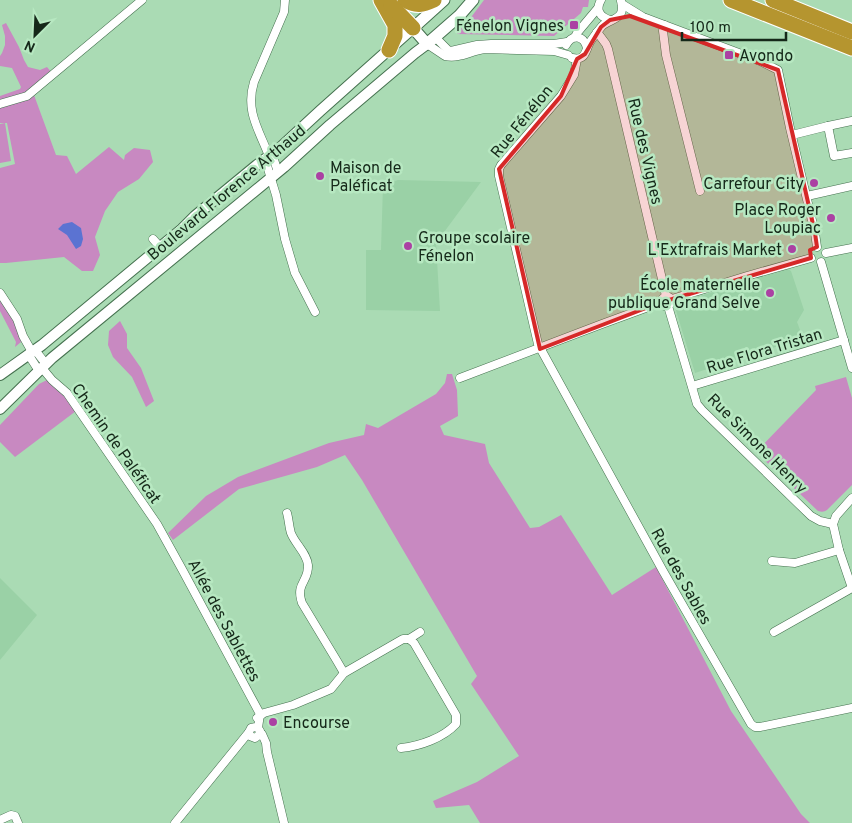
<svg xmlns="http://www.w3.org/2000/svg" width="852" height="823" font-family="Overpass,sans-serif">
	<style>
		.built { fill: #9ad1a6 }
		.green { fill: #c889c1 }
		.water { fill: #5b73d2 }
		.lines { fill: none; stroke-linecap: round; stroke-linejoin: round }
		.minor-casing { stroke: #45714f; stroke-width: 9 }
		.tertiary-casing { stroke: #45714f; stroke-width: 12 }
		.secondary-casing { stroke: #45714f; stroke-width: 13 }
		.motorway-casing { stroke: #fff; stroke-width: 17 }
		.minor { stroke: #fff; stroke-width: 8 }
		.tertiary { stroke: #fff; stroke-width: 10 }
		.secondary { stroke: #fff; stroke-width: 11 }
		.motorway { stroke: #b5952f; stroke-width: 15 }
		.marked { fill: #d62828; fill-opacity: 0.2; stroke: #d62828; stroke-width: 4; stroke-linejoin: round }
		.poi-dot { fill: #ab41a3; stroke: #b7e8c1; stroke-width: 2 }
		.labels { text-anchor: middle; stroke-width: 5; stroke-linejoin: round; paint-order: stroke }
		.poi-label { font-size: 16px; fill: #152819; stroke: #b7e8c1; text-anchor: end }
		.street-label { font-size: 16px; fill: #152819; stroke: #b7e8c1 }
	</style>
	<rect width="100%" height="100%" fill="#aadbb4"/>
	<g class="built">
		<polygon points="398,180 481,182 436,243 440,311 366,310 366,250 381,250 383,185"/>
		<polygon points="788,269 791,271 804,310 797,322 802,335 800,339 695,373 674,304"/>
		<polygon points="0,578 37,615 0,660"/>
	</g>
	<g class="green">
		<polygon points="484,0 589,0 588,7 583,7 581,13 554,36 457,34 458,30 472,16"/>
		<polygon points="6,23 19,47 24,60 28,67 40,70 47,67 52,73 32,90 0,101 0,96 20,89 21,87 12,68 0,66 0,56 2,53 5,45 5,36 2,25"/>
		<polygon points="34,95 56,155 67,156 76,174 109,147 124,160 125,155 134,148 150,150 153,162 139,179 118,192 105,211 95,237 100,255 93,271 82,271 64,257 6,263 0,263 0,168 15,164 7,123 0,123 0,107"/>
		<polygon points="5,123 11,161 0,163 0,124"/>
		<polygon points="0,299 17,326 21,342 15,347 16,342 0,311"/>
		<polygon points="120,321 127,334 127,348 141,368 154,401 146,407 132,377 113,357 108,345 109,331"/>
		<polygon points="447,374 452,374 457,390 458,416 440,426 444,435 485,444 489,463 530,528 539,527 561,515 612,595 656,567 731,711 801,814 810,823 480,823 469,805 436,808 433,801 477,782 519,756 471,684 477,676 362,480 345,455 317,467 239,489 173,540 168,533 206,496 238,477 329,443 364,435 366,424 378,428 436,394 445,383"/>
		<path d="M846,377L852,398V485L827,510C824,512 822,512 818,511L756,452L816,390L815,386Z"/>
		<polygon points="47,380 64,393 76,411 15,457 0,442 0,425 39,384"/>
	</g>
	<polygon class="water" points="72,222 81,228 83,239 81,246 76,249 67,235 58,229 63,224"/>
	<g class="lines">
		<g class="minor-casing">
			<g id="minor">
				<path d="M601,0C595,10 600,17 610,20"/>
				<polyline points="622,4 643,17 760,61 778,70 790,128 815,233 817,247"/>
				<polyline points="664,25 663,31 666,55 700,191"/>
				<polyline points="597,32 606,44 608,49 666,296"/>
				<polyline points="435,37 448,50 451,51 477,45 491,44 554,44 567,42"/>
				<polyline points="575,37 577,33 598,8"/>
				<path d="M427,44L445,56C460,59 470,51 485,49L554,51L568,55"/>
				<path d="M566,45C572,34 584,35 587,48"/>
				<path d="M572,58C586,61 585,51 590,42C594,36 598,31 602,26C608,20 618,20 621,13C623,9 622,5 621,1"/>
				<polyline points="577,59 574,75 561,96 501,165 499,169 499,176 538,344 663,571 751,724 755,727 760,727 852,708"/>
				<polyline points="0,104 27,96 142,0"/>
				<polyline points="828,126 852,121"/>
				<polyline points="792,135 828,126 834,156 852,153"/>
				<polyline points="272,154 278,172"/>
				<path d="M269,156C259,130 245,111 254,82L284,12L285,0"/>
				<polyline points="265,159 276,195 285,239 295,273 315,312"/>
				<polyline points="807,196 852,186"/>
				<polyline points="153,239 160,247"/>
				<polyline points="826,253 852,248"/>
				<polyline points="821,262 852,368"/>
				<polyline points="0,293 17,319 23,336 32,352"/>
				<polyline points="672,299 671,303 668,306 664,306 662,302 662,299 666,296 669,297 672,299 747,276 811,258"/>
				<polyline points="668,306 697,404 702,410 811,516 820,521 833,524"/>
				<polyline points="35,350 46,364"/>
				<polyline points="28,354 39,371"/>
				<polyline points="42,368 52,380 67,393 157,524 183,571 260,714 258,728 260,731 259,735 255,738 250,736 249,732 251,728 256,727 258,728"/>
				<polyline points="460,378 602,324 662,302"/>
				<polyline points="692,386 844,340"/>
				<polyline points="852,498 836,516 833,524 839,550 852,588"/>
				<path d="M287,513C289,520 289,527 291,533C295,544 307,553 308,565C309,582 295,583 302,603L337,661L344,673"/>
				<polyline points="772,561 795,563 839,550"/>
				<polyline points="774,632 852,588"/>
				<polyline points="257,718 264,713 293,705 331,689 344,673 403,639 409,639 420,632"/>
				<polyline points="260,733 262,734 266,743 267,752 284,823"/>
				<path d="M401,748C420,746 443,738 456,724V715L414,643L409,639"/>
				<polyline points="0,820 11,815 15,816 18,823"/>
				<polyline points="175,823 249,732"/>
			</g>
		</g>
		<g class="tertiary-casing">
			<g id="tertiary">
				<polyline points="0,375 42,345 182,229 195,216 257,165 280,148 320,111 413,28"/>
				<polyline points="0,409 52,358 284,167 330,125 415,53 427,44"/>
			</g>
		</g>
		<g class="secondary-casing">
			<polyline id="secondary" points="444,0 413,28 427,44 459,16 473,0"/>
		</g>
		<g class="motorway-casing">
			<g id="motorway">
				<polyline points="381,0 395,25 395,36 389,50"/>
				<path d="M405,0C416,7 423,5 434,0"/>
				<polyline points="731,0 852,48"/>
				<polyline points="773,0 852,32"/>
				<polyline points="391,5 413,28"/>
			</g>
		</g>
		<use href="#minor" class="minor"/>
		<use href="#tertiary" class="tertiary"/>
		<use href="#secondary" class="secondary"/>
		<use href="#motorway" class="motorway"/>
	</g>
	<path class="marked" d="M630,16L778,70L815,233L817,247L810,250L811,258L659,303L540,349L499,169L561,96L577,59L585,54L601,27L610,20Z"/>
	<g class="poi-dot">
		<rect x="569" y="20" width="10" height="10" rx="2.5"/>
		<rect x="724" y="50" width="10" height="10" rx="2.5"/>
		<circle cx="320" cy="176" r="5"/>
		<circle cx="814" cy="183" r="5"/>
		<circle cx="831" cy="218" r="5"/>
		<circle cx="408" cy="246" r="5"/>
		<circle cx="792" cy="249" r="5"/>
		<circle cx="770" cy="293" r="5"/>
		<circle cx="273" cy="722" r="5"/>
	</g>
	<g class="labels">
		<g class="poi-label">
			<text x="564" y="31">Fénelon Vignes</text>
			<text x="739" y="61" text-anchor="start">Avondo</text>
			<text x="330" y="173" text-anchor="start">Maison de<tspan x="330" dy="18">Paléficat</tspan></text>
			<text x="804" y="189">Carrefour City</text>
			<text x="821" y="215">Place Roger<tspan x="821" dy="18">Loupiac</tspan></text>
			<text x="418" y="243" text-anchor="start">Groupe scolaire<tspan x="418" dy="18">Fénelon</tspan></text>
			<text x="782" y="255">L'Extrafrais Market</text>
			<text x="760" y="290">École maternelle<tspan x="760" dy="18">publique Grand Selve</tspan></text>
			<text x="283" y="728" text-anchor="start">Encourse</text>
		</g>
		<g class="street-label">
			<text transform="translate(521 121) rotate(-51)" y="6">Rue Fénélon</text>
			<text transform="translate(646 151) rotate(77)" y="6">Rue des Vignes</text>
			<text transform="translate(226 192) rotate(-40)" y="6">Boulevard Florence Arthaud</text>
			<text transform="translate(764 350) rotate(-17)" y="6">Rue Flora Tristan</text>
			<text transform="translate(117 443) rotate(55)" y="6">Chemin de Paléficat</text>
			<text transform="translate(758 443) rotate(45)" y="6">Rue Simone Henry</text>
			<text transform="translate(682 576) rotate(61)" y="6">Rue des Sables</text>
			<text transform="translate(225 620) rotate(62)" y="6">Allée des Sablettes</text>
		</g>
	</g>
	<g transform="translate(35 35) rotate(204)" stroke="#b7e8c1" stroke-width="4" paint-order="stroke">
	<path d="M0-4L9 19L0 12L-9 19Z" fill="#152819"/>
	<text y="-8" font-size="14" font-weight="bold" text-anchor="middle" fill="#152819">N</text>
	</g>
	<path d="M682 32v8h104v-8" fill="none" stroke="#152819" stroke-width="2.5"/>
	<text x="690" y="32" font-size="15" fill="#152819" stroke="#b7e8c1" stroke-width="4" paint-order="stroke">100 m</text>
</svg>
